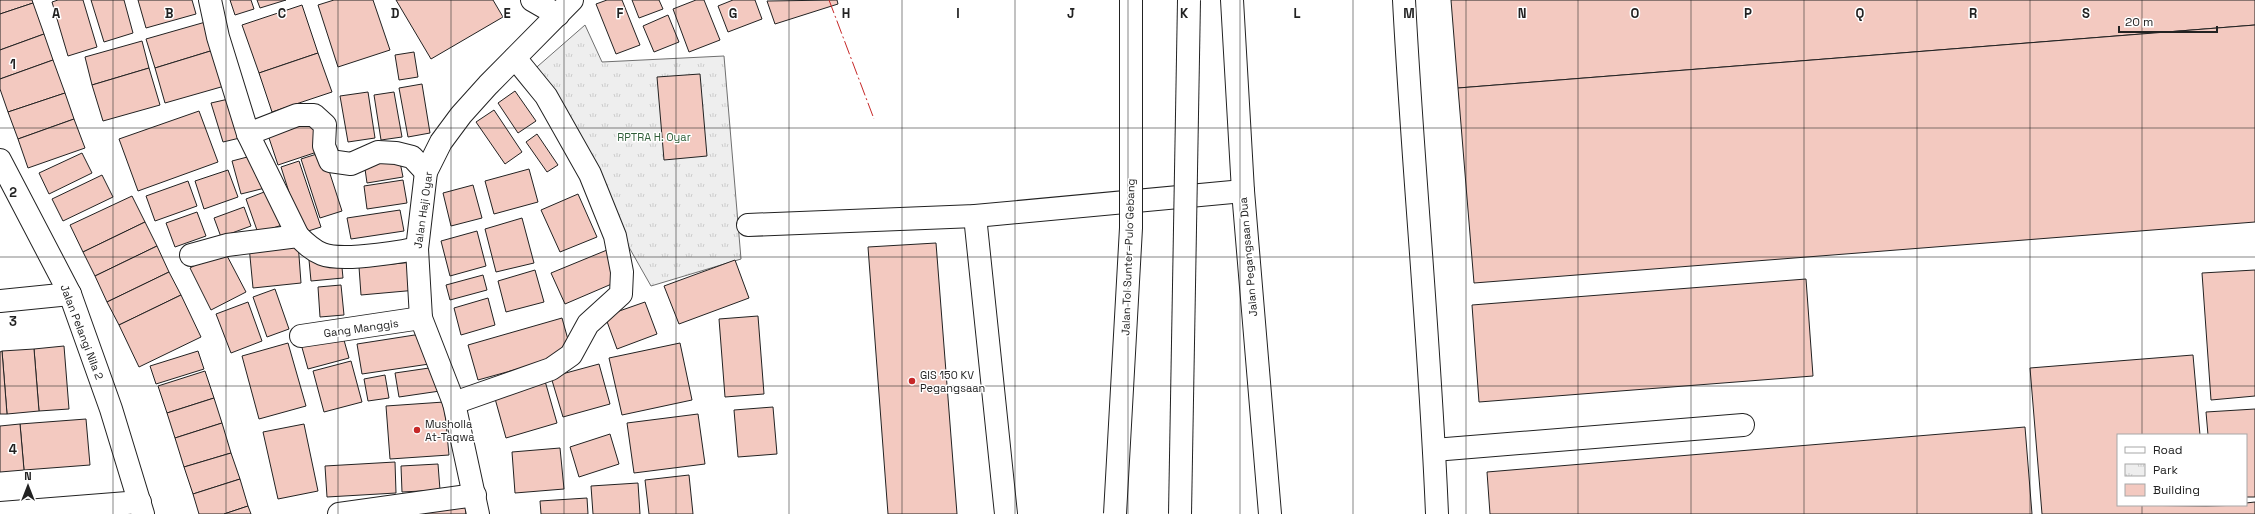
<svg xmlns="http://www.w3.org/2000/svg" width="2255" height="514" font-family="'Space Grotesk',sans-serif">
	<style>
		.park { fill: url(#park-tufts); stroke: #6f6f6f }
		.building { fill: #f3c9c0; stroke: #222 }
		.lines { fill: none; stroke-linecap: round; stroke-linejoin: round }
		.minor-casing { stroke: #222; stroke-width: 24 }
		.major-casing { stroke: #222; stroke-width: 24 }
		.minor { stroke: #fff; stroke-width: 22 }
		.major { stroke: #fff; stroke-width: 22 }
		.highway-bridge-casing { stroke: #222; stroke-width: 24; stroke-linecap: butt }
		.highway-bridge { stroke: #fff; stroke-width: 22 }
		.power { stroke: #c62828; stroke-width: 1; stroke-dasharray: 14 3 2 3; stroke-linecap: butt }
		.grid { fill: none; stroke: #222; stroke-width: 1; stroke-opacity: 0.55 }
		.poi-dot { fill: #c62828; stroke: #fff; stroke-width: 1.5 }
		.labels { text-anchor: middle; stroke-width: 3; stroke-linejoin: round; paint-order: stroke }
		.park-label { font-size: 11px; fill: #2f5e38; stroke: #fff }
		.street-label { font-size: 11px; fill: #222; stroke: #fff }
		.poi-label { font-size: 11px; fill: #222; stroke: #fff; text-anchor: start }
		.grid-label { font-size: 13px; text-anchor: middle; font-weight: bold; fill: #222; stroke: #fff; stroke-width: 3; stroke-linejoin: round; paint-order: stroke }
	</style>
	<defs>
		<pattern id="park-tufts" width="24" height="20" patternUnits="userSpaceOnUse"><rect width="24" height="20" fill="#eee"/><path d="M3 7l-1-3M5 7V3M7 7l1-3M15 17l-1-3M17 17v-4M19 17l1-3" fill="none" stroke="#ccc"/></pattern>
	</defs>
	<rect width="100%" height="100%" fill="#fff"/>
	<polygon class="park" points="585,25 602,62 724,56 741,259 651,286 530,73"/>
	<g class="building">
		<polygon points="0,0 32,0 33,3 0,14"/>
		<polygon points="58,0 83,0 97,47 68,56 52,2"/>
		<polygon points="91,0 124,0 133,33 104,42"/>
		<polygon points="138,0 192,0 196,14 146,28"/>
		<polygon points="230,0 251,0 254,9 235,15"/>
		<polygon points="257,0 286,0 260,8"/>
		<polygon points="334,0 373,0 390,50 338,67 318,5"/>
		<polygon points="396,0 493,0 503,17 431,59"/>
		<polygon points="607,0 622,0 640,45 616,54 596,4"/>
		<polygon points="632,0 659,0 663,9 639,18"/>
		<polygon points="696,0 704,0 720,40 689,52 673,9"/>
		<polygon points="733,0 755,0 762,19 728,32 718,6"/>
		<polygon points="837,0 838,4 775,24 767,1"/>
		<polygon points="1451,0 2255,0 2255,25 1458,88"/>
		<polygon points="33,3 44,34 0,50 0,14"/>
		<polygon points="302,5 318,53 259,73 242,25"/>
		<polygon points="668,15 679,42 654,52 643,26"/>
		<polygon points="209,21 217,49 155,68 146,39"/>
		<polygon points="2255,25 2255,222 1474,283 1458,88"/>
		<polygon points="44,34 53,60 0,79 0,50"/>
		<polygon points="142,41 149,68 92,85 85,57"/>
		<polygon points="217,49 228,85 165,103 155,68"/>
		<polygon points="414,52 418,77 399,80 395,55"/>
		<polygon points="318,53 332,92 272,112 259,73"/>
		<polygon points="53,60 65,93 8,112 0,89 0,79"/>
		<polygon points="149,68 160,105 103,121 92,85"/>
		<polygon points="700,74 707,156 664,160 657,77"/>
		<polygon points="422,84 430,133 408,137 399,88"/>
		<polygon points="515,91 536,121 518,133 498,103"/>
		<polygon points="368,92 375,138 348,142 340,96"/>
		<polygon points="394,92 402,137 381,140 374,95"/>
		<polygon points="65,93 74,119 18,139 8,112"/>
		<polygon points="233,98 244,137 223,142 211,103"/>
		<polygon points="494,110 522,152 505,164 476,122"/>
		<polygon points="199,111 218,162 138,191 119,139"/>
		<polygon points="312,117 323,150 278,165 267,132"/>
		<polygon points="74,119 85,148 28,168 18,139"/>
		<polygon points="537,134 558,165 547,172 526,142"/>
		<polygon points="323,152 342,211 320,218 301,159"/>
		<polygon points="82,153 92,173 49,194 39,173"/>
		<polygon points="255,155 265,188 241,194 232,161"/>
		<polygon points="399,157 403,177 367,183 364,162"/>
		<polygon points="299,161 321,227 302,233 281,167"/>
		<polygon points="529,169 538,202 494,214 485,181"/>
		<polygon points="228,170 238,197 204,209 195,181"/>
		<polygon points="102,175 113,197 63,221 52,199"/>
		<polygon points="403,180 407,203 367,209 364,186"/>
		<polygon points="188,181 197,206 155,221 146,196"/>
		<polygon points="473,185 482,218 451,226 443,193"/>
		<polygon points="272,189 285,224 258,233 246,199"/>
		<polygon points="578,194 597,237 560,252 541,210"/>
		<polygon points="132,196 145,222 83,252 70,225"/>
		<polygon points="244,207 251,226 221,237 214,218"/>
		<polygon points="400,210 404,231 351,239 347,218"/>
		<polygon points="197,212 206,236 175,247 166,223"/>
		<polygon points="522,218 534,263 496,272 485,229"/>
		<polygon points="145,222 157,246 95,276 83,252"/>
		<polygon points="477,231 486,266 450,276 441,241"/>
		<polygon points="298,242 301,283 253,288 249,246"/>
		<polygon points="936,243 957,514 888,514 868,247"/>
		<polygon points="157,246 169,272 107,302 95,276"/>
		<polygon points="224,250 246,292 211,310 190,268"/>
		<polygon points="607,250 621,280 565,304 551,273"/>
		<polygon points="341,257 343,278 311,281 309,260"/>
		<polygon points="735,260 749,298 679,324 664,286"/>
		<polygon points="414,262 417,290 361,295 359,267"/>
		<polygon points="535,270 544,302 506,312 498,281"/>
		<polygon points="2255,270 2255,396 2211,400 2202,273"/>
		<polygon points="169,272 181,295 119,325 107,302"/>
		<polygon points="483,275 487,290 450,300 446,285"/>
		<polygon points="1806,279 1813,376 1479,402 1472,305"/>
		<polygon points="341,285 344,315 320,317 318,287"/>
		<polygon points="275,289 289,329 267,337 253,297"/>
		<polygon points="181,295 201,337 139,367 119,325"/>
		<polygon points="488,298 495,325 461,335 454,308"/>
		<polygon points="248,302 262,341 231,353 216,314"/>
		<polygon points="645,302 657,334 617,349 605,316"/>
		<polygon points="758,316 764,394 725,397 719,319"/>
		<polygon points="562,318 572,354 478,380 468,345"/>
		<polygon points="342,333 349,358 308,369 301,344"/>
		<polygon points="421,334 436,363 362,374 357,344"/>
		<polygon points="288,343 306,406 259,419 242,356"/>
		<polygon points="680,343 692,400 622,415 609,358"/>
		<polygon points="64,346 69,409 39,411 34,349"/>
		<polygon points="34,349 39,411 7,414 2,351"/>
		<polygon points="2,351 7,414 0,414 0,352"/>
		<polygon points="198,351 204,369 156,384 150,366"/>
		<polygon points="2193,355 2200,435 2118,435 2118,505 2206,506 2246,505 2246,503 2255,502 2255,514 2042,514 2030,368"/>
		<polygon points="351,361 362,402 324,412 313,371"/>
		<polygon points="599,364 610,404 563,417 551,377"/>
		<polygon points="436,367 440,391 399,397 395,373"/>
		<polygon points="205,371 214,398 167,413 158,386"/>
		<polygon points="385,375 389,398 368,401 364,379"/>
		<polygon points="545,381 557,423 506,438 494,395"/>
		<polygon points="214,398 222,423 175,438 167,413"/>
		<polygon points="444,402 449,455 390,459 386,406"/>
		<polygon points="773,407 777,454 738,457 734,410"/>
		<polygon points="2255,409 2255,497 2246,497 2246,435 2208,435 2206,412"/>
		<polygon points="698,414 705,464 634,473 627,423"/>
		<polygon points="86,419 90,465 24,470 20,424"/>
		<polygon points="222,423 231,453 184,467 175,438"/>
		<polygon points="20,424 24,470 0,472 0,426"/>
		<polygon points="304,424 318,491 278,499 263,432"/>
		<polygon points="2025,427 2032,514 1490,514 1487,472"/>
		<polygon points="610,434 619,464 579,477 570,447"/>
		<polygon points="560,448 564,489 515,493 512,452"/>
		<polygon points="231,453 240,479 193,494 184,467"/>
		<polygon points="395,462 396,493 327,497 325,466"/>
		<polygon points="438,464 440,490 402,492 401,466"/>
		<polygon points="689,475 693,514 649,514 645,480"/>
		<polygon points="240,479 248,506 224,514 199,514 193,494"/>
		<polygon points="638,483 640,514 593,514 591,486"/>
		<polygon points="587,498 588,514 541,514 540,501"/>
		<polygon points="465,504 466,514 425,514 424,508"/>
		<polygon points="248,506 251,514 224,514"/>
	</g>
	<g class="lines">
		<g class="minor-casing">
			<g id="minor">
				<polyline points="210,0 218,37 248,134 298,236"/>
				<polyline points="532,0 558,15"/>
				<path d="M1404,0C1413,171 1430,342 1437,514"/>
				<polyline points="248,134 297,115 314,115 325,125 324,146 330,161 351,164 378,152 396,153 412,157 426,172"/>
				<polyline points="0,160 70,294 111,409 143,514"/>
				<polyline points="975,216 1006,514"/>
				<polyline points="748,225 975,216 1243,191"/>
				<path d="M191,255L227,245L298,236C305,243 312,250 322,254C343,262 394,252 417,249"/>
				<polyline points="0,301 70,294"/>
				<polyline points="301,336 421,318"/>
				<polyline points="454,403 551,369 571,355 588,324 621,294 622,272 615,236 590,174 546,96 515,58"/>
				<polyline points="1434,450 1743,425"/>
				<polyline points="0,513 140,502"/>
				<polyline points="339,514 475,495"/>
				<polyline points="478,514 454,403 421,318 417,249 426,172 441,142 461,115 488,85 572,0"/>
			</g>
		</g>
		<g class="major-casing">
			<polyline id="major" points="1232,0 1243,191 1270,514"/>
		</g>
		<use href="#minor" class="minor"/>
		<use href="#major" class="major"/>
		<g class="highway-bridge-casing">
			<g id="highway-bridge">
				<polyline points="1115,514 1131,228 1131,0"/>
				<polyline points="1180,514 1189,0"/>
			</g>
		</g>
		<use href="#highway-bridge" class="highway-bridge"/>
		<polyline class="power" points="829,0 874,119"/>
	</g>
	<path class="grid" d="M113,0V514M226,0V514M338,0V514M451,0V514M564,0V514M676,0V514M789,0V514M902,0V514M1015,0V514M1128,0V514M1240,0V514M1353,0V514M1466,0V514M1578,0V514M1691,0V514M1804,0V514M1917,0V514M2030,0V514M2142,0V435M0,128H2255M0,257H2255M0,386H2255M2142,505V514"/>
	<g class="poi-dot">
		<circle cx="912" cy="381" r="4"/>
		<circle cx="417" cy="430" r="4"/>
	</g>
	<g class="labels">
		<g class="park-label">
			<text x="654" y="141">RPTRA H. Oyar</text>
		</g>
		<g class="street-label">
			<text transform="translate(423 210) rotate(-82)" y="4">Jalan Haji Oyar</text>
			<text transform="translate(1128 257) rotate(-88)" y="4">Jalan Tol Sunter–Pulo Gebang</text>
			<text transform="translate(1248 257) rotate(-95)" y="4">Jalan Pegangsaan Dua</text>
			<text transform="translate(361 328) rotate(-8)" y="4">Gang Manggis</text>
			<text transform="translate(82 332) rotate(69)" y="4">Jalan Pelangi Nila 2</text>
		</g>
		<g class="poi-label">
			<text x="920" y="379">GIS 150 KV<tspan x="920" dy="13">Pegangsaan</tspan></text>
			<text x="425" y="428">Musholla<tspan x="425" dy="13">At-Taqwa</tspan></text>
		</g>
	</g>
	<g class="grid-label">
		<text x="56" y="18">A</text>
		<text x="169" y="18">B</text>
		<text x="282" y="18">C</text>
		<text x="395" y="18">D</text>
		<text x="507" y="18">E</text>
		<text x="620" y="18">F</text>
		<text x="733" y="18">G</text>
		<text x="846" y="18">H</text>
		<text x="958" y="18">I</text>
		<text x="1071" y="18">J</text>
		<text x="1184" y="18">K</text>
		<text x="1297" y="18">L</text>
		<text x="1409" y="18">M</text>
		<text x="1522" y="18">N</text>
		<text x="1635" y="18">O</text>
		<text x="1748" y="18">P</text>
		<text x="1860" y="18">Q</text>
		<text x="1973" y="18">R</text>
		<text x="2086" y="18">S</text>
		<text x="13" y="69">1</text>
		<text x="13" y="197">2</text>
		<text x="13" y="326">3</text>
		<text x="13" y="454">4</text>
	</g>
	<rect x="2117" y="434" width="130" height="72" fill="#ffffff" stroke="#a7a7a7"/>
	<rect x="2125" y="447" width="20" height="6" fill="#ffffff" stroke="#a7a7a7"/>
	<text x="2153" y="454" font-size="12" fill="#222222">Road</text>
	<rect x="2125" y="464" width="20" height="12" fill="url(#park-tufts)" stroke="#a7a7a7"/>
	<text x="2153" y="474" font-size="12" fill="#222222">Park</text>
	<rect x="2125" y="484" width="20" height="12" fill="#f3c9c0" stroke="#a7a7a7"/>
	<text x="2153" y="494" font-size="12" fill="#222222">Building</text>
	<g transform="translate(28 486)" stroke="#ffffff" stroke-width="3" paint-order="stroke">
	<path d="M0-3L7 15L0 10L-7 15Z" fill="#222222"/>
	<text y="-6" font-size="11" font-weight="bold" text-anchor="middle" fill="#222222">N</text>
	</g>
	<path d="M2119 26v6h98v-6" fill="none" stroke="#222222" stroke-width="2"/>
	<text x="2125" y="26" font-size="12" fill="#222222" stroke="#ffffff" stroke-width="3" paint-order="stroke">20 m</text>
</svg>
